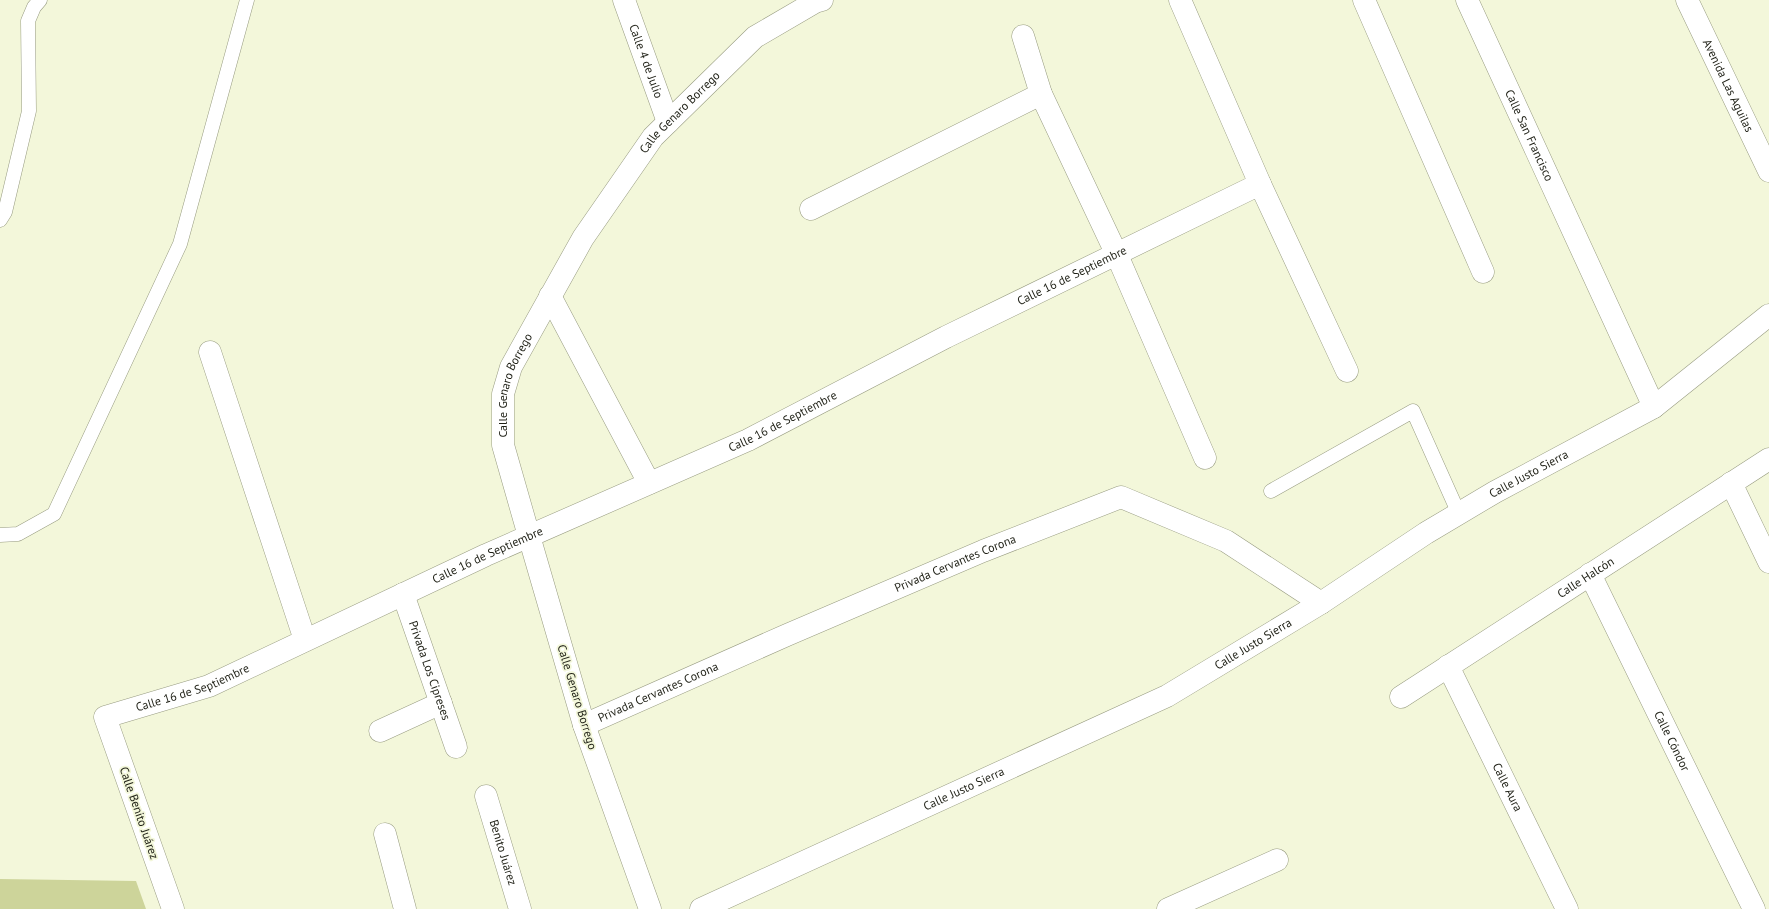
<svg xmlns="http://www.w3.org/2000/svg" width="1769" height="909" font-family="'PT Sans',sans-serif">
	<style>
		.green { fill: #cdd49a }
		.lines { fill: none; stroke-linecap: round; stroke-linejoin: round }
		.lane-casing { stroke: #989c82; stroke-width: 15 }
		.street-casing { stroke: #989c82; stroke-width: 23 }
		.lane { stroke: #fff; stroke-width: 14 }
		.street { stroke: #fff; stroke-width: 22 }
		.labels { text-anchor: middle; stroke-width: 3.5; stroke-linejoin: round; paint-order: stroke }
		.street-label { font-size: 12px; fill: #1f2016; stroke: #f3f7da }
	</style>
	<rect width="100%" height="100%" fill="#f3f7da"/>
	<polygon class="green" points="0,879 136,881 146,909 0,909"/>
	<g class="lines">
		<g class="lane-casing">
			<g id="lane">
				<polyline points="0,220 5,212 29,111 28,21 34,7 40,0"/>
				<polyline points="1271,491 1413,411 1459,514"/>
				<polyline points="0,535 18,534 54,514 180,244 247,0"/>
			</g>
		</g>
		<g class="street-casing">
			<g id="street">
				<path id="s1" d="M624,0L668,122"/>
				<polyline points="1180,0 1260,184"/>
				<polyline points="1364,0 1483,272"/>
				<path id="s2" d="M1467,0L1654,407"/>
				<path id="s3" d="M1687,0L1769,171"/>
				<polyline points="1023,36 1041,94 1117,255 1205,458"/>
				<polyline points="811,209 1041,94"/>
				<polyline points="550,296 649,483"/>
				<polyline points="210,352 305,640"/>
				<polyline points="1731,483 1769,562"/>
				<path id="s4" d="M1590,574L1754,909"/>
				<path id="s5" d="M403,594L456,747"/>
				<path id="s6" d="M1448,666L1567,909"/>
				<path id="s7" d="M1401,697L1769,459"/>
				<path id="s8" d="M584,725L787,635L983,551L1121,497L1226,541L1321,603"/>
				<polyline points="380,731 441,703"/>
				<path id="s9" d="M486,796L520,909"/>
				<polyline points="385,834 405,909"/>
				<path id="s10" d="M173,909L105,717L209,686L486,555L748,440L946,337L1260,184L1347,371"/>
				<path id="s11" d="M650,909L584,725L529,536L503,445V394L511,367L583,238L653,137L755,37L815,2L822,0"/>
				<path id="s12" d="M701,909L1167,696L1321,603L1426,533L1495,492L1654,407L1769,315"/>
				<polyline points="1168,909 1277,860"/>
			</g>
		</g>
		<use href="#lane" class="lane"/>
		<use href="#street" class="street"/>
	</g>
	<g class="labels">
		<g class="street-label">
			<text dy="4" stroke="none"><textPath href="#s1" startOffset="65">Calle 4 de Julio</textPath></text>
			<text dy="4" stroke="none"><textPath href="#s3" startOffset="95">Avenida Las Aguilas</textPath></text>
			<text dy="4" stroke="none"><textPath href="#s11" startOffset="873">Calle Genaro Borrego</textPath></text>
			<text dy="4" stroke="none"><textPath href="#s2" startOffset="149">Calle San Francisco</textPath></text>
			<text dy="4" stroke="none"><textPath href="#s10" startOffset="1268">Calle 16 de Septiembre</textPath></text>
			<text dy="4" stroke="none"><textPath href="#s11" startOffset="549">Calle Genaro Borrego</textPath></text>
			<text dy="4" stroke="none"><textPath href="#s10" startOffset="944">Calle 16 de Septiembre</textPath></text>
			<text dy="4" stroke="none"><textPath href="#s12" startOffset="937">Calle Justo Sierra</textPath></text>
			<text dy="4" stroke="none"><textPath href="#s10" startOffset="620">Calle 16 de Septiembre</textPath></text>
			<text dy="4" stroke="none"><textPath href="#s8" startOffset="405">Privada Cervantes Corona</textPath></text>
			<text dy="4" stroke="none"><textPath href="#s7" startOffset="220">Calle Halcón</textPath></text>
			<text dy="4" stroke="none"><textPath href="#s12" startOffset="613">Calle Justo Sierra</textPath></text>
			<text dy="4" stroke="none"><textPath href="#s5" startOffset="81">Privada Los Cipreses</textPath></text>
			<text dy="4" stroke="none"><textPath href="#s10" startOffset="296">Calle 16 de Septiembre</textPath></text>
			<text dy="4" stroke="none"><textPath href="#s8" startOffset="81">Privada Cervantes Corona</textPath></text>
			<text transform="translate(577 697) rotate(73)" y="4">Calle Genaro Borrego</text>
			<text dy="4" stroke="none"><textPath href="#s4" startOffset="186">Calle Cóndor</textPath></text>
			<text dy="4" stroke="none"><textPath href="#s6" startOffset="135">Calle Aura</textPath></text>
			<text dy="4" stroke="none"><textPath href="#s12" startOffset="289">Calle Justo Sierra</textPath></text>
			<text transform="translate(139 813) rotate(71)" y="4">Calle Benito Juárez</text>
			<text dy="4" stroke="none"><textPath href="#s9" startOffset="59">Benito Juárez</textPath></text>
		</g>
	</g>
</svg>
